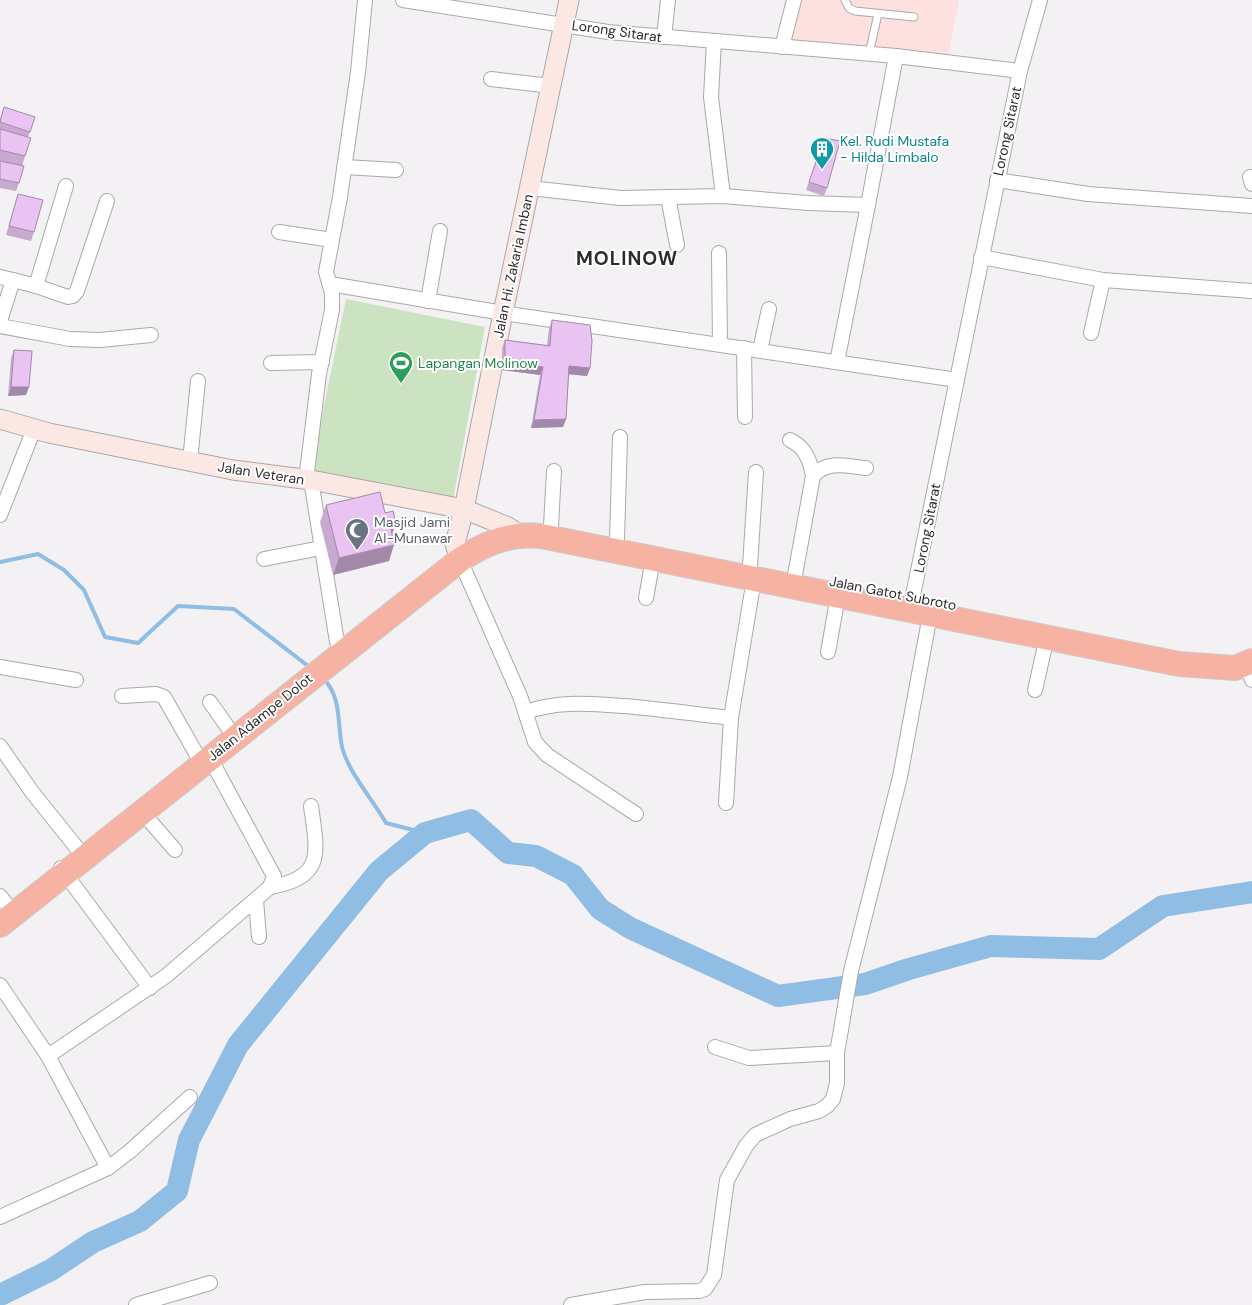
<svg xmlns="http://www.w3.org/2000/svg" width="1252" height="1305" font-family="'DM Sans',sans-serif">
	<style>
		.education { fill: #fce1df }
		.green { fill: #cce3c2 }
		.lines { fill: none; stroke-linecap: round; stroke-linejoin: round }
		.stream { stroke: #90bde4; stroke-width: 4 }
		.river { stroke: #90bde4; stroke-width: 22 }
		.lane-casing { stroke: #aba8ab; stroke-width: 9 }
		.street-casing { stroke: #aba8ab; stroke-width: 16 }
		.secondary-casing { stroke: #aba8ab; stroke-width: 21 }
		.highway-casing { stroke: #cccccd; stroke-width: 26 }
		.lane { stroke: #fff; stroke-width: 7 }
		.street { stroke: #fff; stroke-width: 14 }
		.secondary { stroke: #fce8e3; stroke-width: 19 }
		.highway { stroke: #f6b2a2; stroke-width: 24 }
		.wall { fill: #c8a9d0 }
		.shaded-wall { fill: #a389a9 }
		.building { fill: #e9c4f2; stroke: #a389a9 }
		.labels { text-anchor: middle; stroke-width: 4; stroke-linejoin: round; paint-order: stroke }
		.street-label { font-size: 14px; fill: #2c2b2d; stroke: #fff }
		.culture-label { font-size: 14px; fill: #0d838f; stroke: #fff; text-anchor: start }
		.leisure-label { font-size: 14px; fill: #27864d; stroke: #fff; text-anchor: start }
		.worship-label { font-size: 14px; fill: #5b616d; stroke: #fff; text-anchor: start }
		.district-label { font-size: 19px; font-weight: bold; letter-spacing: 1px; fill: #2c2b2d; stroke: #fff }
	</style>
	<rect width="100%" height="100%" fill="#f4f1f4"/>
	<polygon class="education" points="797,0 959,0 948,58 784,42"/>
	<polygon class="green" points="346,299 485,327 453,500 310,473"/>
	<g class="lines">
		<g class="stream">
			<polyline points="0,562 38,554 64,570 84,590 105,637 138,643 178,606 234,609 312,669"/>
			<path d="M323,678C342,697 337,723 342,747C348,772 374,801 386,823L425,833"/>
		</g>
		<polyline class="river" points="0,1295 51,1270 93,1242 140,1221 177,1191 189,1140 238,1045 379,871 425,833 471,820 508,853 536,856 573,875 600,909 630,928 778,996 865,984 909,969 991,946 1099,949 1163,906 1252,892"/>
		<g class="lane-casing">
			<g id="lane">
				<polyline points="845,0 849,8 855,11 914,17"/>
				<polyline points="869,54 878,14"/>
			</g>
		</g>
		<g class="street-casing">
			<g id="street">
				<polyline points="403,0 608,32 896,56 1020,71 910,610"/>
				<polyline points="664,37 668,0"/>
				<polyline points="714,41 711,97 723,196"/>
				<polyline points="782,47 794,0"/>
				<polyline points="1020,71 1040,0"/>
				<polyline points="491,79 551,86"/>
				<polyline points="344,167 396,170"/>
				<polyline points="1250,177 1252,184"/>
				<polyline points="997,180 1088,194 1252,206"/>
				<polyline points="530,188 620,198 723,196 808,203 868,205 837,362"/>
				<polyline points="668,197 677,245"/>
				<polyline points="868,205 896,56"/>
				<polyline points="279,232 332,240"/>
				<polyline points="719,253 720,344"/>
				<polyline points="981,257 1103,280 1252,291"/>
				<polyline points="0,277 13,280"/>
				<polyline points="330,284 503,313 957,380"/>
				<polyline points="36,286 68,297 73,296 77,291 107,201"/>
				<polyline points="428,301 440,231"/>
				<polyline points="0,321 13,280 36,286 66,186"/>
				<polyline points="0,326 70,339 100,340 151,335"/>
				<polyline points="1091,333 1103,280"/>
				<polyline points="744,348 745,417"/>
				<polyline points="760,350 769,309"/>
				<polyline points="271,363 322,362"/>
				<path d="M790,440C805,447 810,460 813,476"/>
				<polyline points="190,461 198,381"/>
				<polyline points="306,480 319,374 332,310 332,293 326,272 340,197 358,72 365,0"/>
				<polyline points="311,480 337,642"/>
				<polyline points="0,515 34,429"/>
				<polyline points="551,526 554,471"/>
				<polyline points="617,539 620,437"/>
				<polyline points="264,559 321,548"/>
				<polyline points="460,560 520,696 535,742 547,755 636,814"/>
				<polyline points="750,566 756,472"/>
				<path d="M795,575L813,476C827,460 846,466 866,468"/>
				<polyline points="646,598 653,559"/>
				<polyline points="828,652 838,596"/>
				<polyline points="1246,665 1252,680"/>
				<polyline points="0,667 76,680"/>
				<polyline points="1035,690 1047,637"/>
				<polyline points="122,696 156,694 164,697 197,755"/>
				<polyline points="210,702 229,729"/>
				<path d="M526,712C559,700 590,704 624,706C660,709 695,714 731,718"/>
				<polyline points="0,746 32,792 85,858"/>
				<polyline points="726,803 731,718 754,579"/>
				<polyline points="142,812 175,850"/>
				<polyline points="61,868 150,988"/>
				<path d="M270,887C326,878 317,851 311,806"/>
				<polyline points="0,896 8,906"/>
				<polyline points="256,900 259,937"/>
				<polyline points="0,985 48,1056 166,976 270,887 274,876 210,758"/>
				<polyline points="715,1047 749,1058 837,1053"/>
				<polyline points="48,1056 108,1168"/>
				<polyline points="0,1217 108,1168 129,1152 190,1097"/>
				<polyline points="136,1305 210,1283"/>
				<polyline points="571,1305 645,1292 699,1291 705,1289 714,1275 727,1180 746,1146 755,1135 790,1119 819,1111 827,1106 833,1099 837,1083 837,1053 851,971 900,777 930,615"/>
			</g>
		</g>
		<g class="secondary-casing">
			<g id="secondary">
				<polyline points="0,419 49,433 233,470 311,480 464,509 508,527 519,535"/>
				<polyline points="460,560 455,544 464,509 503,313 569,0"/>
			</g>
		</g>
		<g class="highway-casing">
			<path id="highway" d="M0,925L460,560C486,542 515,531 546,537L1179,664L1235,668L1252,661"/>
		</g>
		<use href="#lane" class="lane"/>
		<use href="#street" class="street"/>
		<use href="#secondary" class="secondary"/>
		<use href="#highway" class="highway"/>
	</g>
	<g class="wall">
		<polygon points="4,107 30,132 28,137 25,156 22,166 19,183 16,191 0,188 0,119"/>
		<polygon points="824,138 827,188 824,196 806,190"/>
		<polygon points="18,194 34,232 31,241 6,235"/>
		<polygon points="552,320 590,368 587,376 569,374 566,419 563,427 531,428 540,375 502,370 502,348 505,340 547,345 549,328"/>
		<polygon points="14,350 26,395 8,396 11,358"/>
		<polygon points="326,505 385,513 396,523 392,534 389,561 333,575 320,522"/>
	</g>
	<g class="shaded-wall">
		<polygon points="505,362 543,367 540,375 502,370"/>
		<polygon points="569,366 590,368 587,376 566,374"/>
		<polygon points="11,387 29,387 26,395 8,396"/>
		<polygon points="566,419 563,427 531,428 534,420"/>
		<polygon points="396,523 390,539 390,524"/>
		<polygon points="394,545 389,561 333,575 339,558"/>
	</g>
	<g class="building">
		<polygon points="4,107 35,117 30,132 0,122"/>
		<polygon points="0,129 31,138 25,156 0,150"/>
		<polygon points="824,138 840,141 827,188 809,182"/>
		<polygon points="0,161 24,166 19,183 0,179"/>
		<polygon points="18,194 43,200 34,232 9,226"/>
		<polygon points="552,320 590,325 592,341 590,368 569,366 566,419 534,420 543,367 505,362 505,340 550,346"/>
		<polygon points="14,350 32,351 29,387 11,387"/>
		<polygon points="380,492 385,513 393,511 396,523 390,524 394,545 339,558 326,505"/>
	</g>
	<defs>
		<g id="building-pin" transform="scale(1.25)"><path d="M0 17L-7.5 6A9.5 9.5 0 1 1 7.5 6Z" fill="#0f9aa8" stroke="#fff"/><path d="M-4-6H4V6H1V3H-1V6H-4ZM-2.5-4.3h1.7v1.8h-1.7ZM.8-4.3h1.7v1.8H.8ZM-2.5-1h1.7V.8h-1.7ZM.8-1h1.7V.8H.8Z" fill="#fff"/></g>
		<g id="stadium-pin" transform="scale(1.25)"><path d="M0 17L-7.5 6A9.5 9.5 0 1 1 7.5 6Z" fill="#2e9e5b" stroke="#fff"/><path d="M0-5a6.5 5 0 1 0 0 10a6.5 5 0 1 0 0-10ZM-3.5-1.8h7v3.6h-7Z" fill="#fff"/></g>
		<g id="mosque-pin" transform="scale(1.25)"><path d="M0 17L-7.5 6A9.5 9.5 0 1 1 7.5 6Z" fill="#6b7280" stroke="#fff"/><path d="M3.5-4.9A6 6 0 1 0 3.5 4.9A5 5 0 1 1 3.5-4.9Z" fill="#fff"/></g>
	</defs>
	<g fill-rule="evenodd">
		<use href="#building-pin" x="822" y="149"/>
		<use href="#stadium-pin" x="401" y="363"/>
		<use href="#mosque-pin" x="357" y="530"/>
	</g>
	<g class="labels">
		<g class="street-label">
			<text transform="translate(617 31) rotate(8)" y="5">Lorong Sitarat</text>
			<text transform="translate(1007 131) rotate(-78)" y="5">Lorong Sitarat</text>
			<text transform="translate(513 266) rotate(-78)" y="5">Jalan Hi. Zakaria Imban</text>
			<text transform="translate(261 473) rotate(9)" y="5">Jalan Veteran</text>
			<text transform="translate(927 528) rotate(-79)" y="5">Lorong Sitarat</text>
			<text transform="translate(893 593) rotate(11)" y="5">Jalan Gatot Subroto</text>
			<text transform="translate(260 717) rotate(-39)" y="5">Jalan Adampe Dolot</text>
		</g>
		<g class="culture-label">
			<text x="840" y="146">Kel. Rudi Mustafa<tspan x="840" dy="16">- Hilda Limbalo</tspan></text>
		</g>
		<g class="leisure-label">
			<text x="418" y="368">Lapangan Molinow</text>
		</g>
		<g class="worship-label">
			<text x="374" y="527">Masjid Jami<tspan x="374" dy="16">Al-Munawar</tspan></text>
		</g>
		<g class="district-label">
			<text x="627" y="265">MOLINOW</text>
		</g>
	</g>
</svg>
